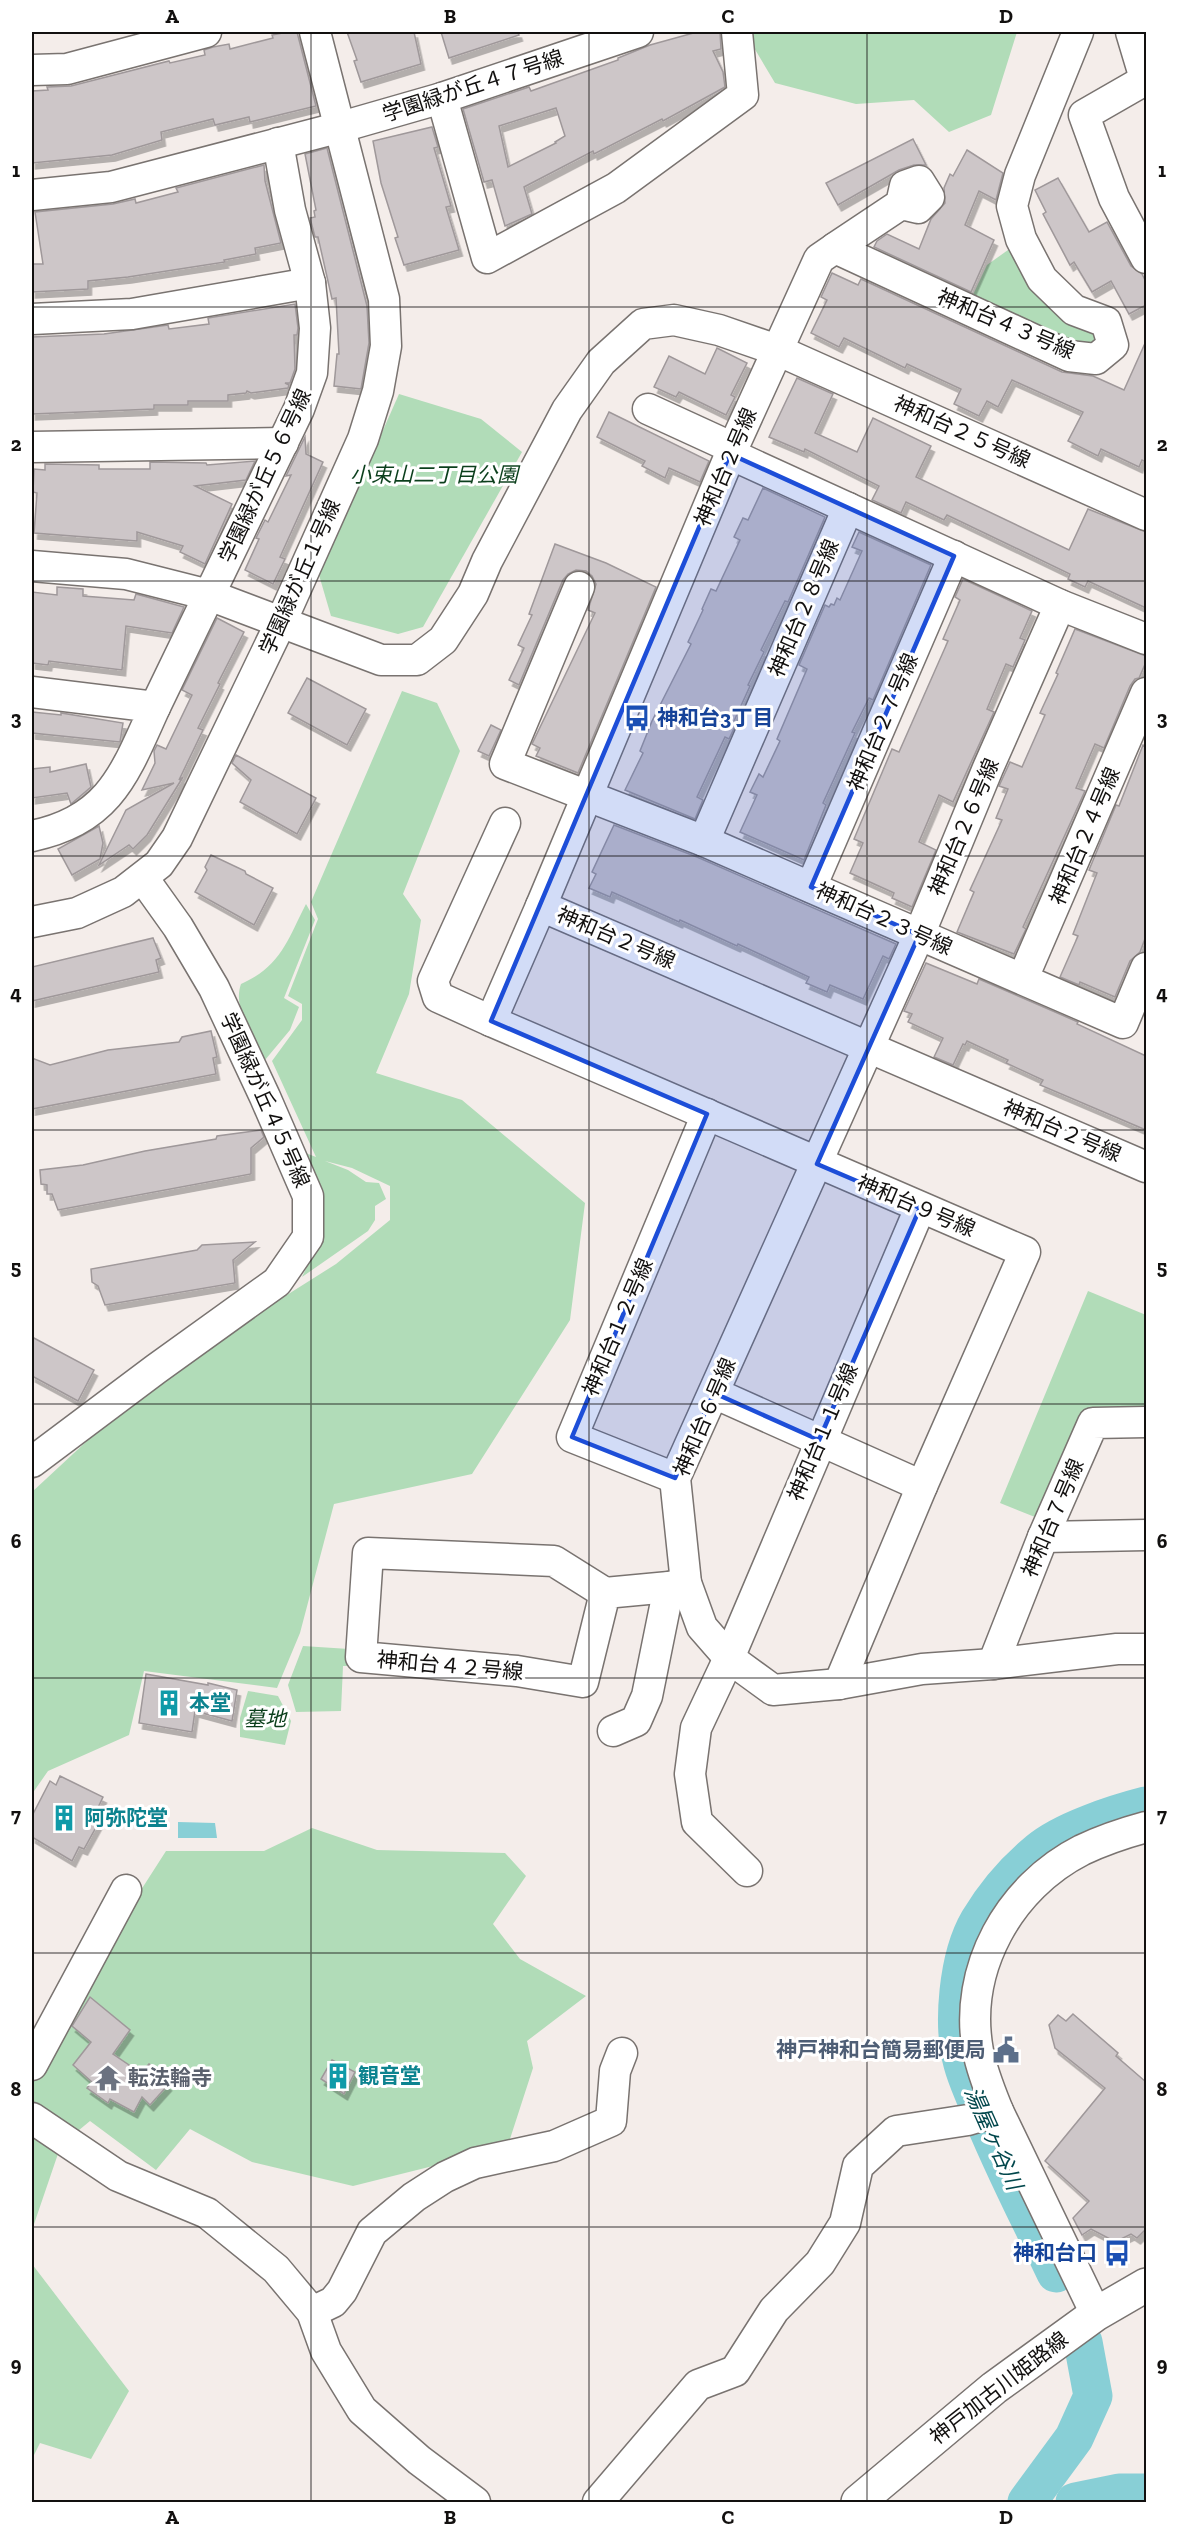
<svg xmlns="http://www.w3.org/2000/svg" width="1178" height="2534" font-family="'Zilla Slab','Noto Sans JP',serif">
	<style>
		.green { fill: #b1dcb8 }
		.water { fill: #88cfd6 }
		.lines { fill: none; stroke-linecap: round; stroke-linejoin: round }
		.river { stroke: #88cfd6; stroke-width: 39 }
		.building { fill: #cdc6c8; stroke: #9f989a; stroke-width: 1.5; fill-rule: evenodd; filter: url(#shadow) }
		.minor-casing { stroke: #797370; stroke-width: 33 }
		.major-casing { stroke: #797370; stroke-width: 36 }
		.minor { stroke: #fff; stroke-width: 30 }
		.major { stroke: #fff; stroke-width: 33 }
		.marked { fill: #1d4ed8; fill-opacity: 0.2; stroke: #1d4ed8; stroke-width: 4.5; stroke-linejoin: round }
		.grid { fill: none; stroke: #12100f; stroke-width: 1.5; stroke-opacity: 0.55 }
		.labels { text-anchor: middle; stroke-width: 6; stroke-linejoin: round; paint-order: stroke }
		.street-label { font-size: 21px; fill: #12100f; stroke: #fff }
		.park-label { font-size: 21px; font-style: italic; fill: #0b3f1c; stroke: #fff }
		.transit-label { font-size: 21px; font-weight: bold; fill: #164399; stroke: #fff; text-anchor: start }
		.culture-label { font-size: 21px; font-weight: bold; fill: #0d838f; stroke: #fff; text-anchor: start }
		.service-label { font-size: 21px; font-weight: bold; fill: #4e5e75; stroke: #fff; text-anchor: end }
		.worship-label { font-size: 21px; font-weight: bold; fill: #5b616d; stroke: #fff; text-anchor: start }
		.water-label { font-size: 22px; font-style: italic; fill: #02474c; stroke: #fff }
		.neatline { fill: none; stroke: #12100f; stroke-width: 2 }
		.grid-label { font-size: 20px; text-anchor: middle; font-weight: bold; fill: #12100f }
	</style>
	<defs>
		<filter id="shadow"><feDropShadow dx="3.5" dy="6" stdDeviation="0" flood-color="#0004"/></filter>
	</defs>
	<rect width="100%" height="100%" fill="#f4edea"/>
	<g class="green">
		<polygon points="747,32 1017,32 991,115 949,132 914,100 856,104 775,83 747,36"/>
		<polygon points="1015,245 1100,331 1101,340 1086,350 971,299 987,265"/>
		<polygon points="399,394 481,419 522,452 423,627 398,634 331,616 319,575"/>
		<polygon points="402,691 437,703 460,751 403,894 421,920 409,994 376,1073 462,1100 585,1203 570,1320 472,1474 334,1504 300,1633 277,1688 144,1671 129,1735 48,1771 32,1794 32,1492 130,1401 198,1351 336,1264 390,1220 390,1186 352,1168 325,1161 348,1170 366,1182 379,1183 386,1199 375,1206 375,1220 368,1231 302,1277 316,1248 303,1152 316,1157 272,1061 302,1020 302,1004 288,996 318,919 311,902"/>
		<path d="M306,904L315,920L284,998L299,1007L290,1030L265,1060C254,1037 232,1009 241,984C281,966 287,941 306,904Z"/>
		<polygon points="1088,1291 1146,1315 1146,1407 1090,1408 1040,1519 1000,1503"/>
		<polygon points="303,1646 349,1649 349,1666 343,1666 341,1711 296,1712 288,1685"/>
		<polygon points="248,1691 278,1696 291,1721 285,1745 240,1737 240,1718"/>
		<polygon points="312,1828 377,1850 505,1853 526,1876 493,1924 520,1959 586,1996 527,2041 533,2068 509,2142 473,2156 353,2186 252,2162 190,2129 156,2170 90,2121 61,2145 32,2230 32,2060 166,1851 264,1851"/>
		<polygon points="32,2264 129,2391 91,2459 40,2443 32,2459"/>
	</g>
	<polygon class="water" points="178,1822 215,1823 217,1838 178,1838"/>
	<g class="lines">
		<g class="river">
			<path d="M1056,2273C1030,2218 1001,2163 979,2107C974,2093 967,2079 963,2064C952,2025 958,1957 979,1921C994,1896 1015,1871 1038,1852C1062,1831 1115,1814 1146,1806"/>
			<polyline points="1027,2502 1074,2438 1093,2396 1083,2342"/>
			<polyline points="1075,2502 1119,2493 1146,2493"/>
		</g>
	</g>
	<g class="building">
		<polygon points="288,32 297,32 316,106 250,122 249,117 215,125 213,119 161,132 162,140 112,155 32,163 32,91 48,90 47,87 71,86 169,61 170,63 205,55 204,50 213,47 229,44 230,49 273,38 272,35"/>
		<polygon points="347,32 414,32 421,64 361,82 354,61 357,60"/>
		<polygon points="441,32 518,32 519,35 449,58"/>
		<path d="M697,32H720L721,49L713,51L723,72L725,87L663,121L662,119L594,154L593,151L524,187L532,214L505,226L492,180L484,182L463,109L529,87L531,91L618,60V58L650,45ZM556,108L565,136L555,142L556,143L508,167L499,126Z"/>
		<polygon points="432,127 438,147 434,148 451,206 446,207 459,250 404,265 395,238 398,237 381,183 373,141"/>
		<polygon points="913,139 926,165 914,165 899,170 838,205 826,183"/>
		<polygon points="327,148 367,306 369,343 361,389 334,386 337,354 339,354 336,298 332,299 318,237 315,237 310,218 315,217 314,211 316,210 305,154"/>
		<polygon points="967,150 1003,173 996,200 979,191 965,225 994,240 971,292 874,247 877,241 887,234 919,249 931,219 945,203 944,188 950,174 953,176"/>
		<polygon points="264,165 265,181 281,243 255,248 256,254 224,260 225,262 128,277 88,281 88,289 32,292 32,264 43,264 35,212 113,204 135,199 136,203 178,192 176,188"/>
		<polygon points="1058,178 1089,232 1107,222 1131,266 1142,274 1146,282 1146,305 1129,314 1111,281 1092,292 1074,262 1070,265 1043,214 1046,212 1035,190"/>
		<polygon points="832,273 858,285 861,279 1062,372 1093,376 1124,390 1146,341 1146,462 1142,460 1139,467 1101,449 1098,456 1068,441 1083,412 1012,380 998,407 987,401 979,416 954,404 961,389 907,364 905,368 844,338 839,347 811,333 827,300 821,297"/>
		<polygon points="295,304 298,328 297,335 294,335 295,369 290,383 285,383 289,385 288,388 251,393 247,391 246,393 228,395 228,401 188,401 188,405 154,405 154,409 32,414 32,337 104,334 168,325 169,329 209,324 208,318"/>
		<polygon points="717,348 747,363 731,395 735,397 726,415 679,392 676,397 654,387 669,356 705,374"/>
		<polygon points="797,378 833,394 815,433 857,452 873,418 931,446 916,477 1069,550 1088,509 1146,532 1146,608 1088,581 1085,587 1068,579 1070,574 947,515 944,520 906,502 901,513 872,500 879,486 805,449 804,452 769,437"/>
		<polygon points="609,412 709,461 700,482 669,468 665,478 642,466 645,461 597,437"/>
		<polygon points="305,437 306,454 323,462 280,557 285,559 273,584 245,570 259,539 256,538 265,520 268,522 291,475 286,476"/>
		<polygon points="255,461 246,480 195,486 232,504 205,564 180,552 183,546 137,532 137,541 34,533 37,493 33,492 34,469 45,470 45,464 99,465 99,469 150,469 150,462 206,463 207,465"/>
		<polygon points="763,488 825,517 788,602 785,601 761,650 764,652 748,685 750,686 734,721 737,722 729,739 725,737 697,797 703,800 695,819 625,790 643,753 640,751 652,721 691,644 688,642 703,610 702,609 711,589 716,591 740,540 734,537 743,518 748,520"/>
		<polygon points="859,532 931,565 873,700 869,698 852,732 855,733 823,803 826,805 804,860 740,832 757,795 750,792 759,774 763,777 780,741 777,739 807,669 799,665 825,605 829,607 831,604 834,605 837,598 840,600 862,551 852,547"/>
		<polygon points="555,544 606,563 656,587 578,773 536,756 540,748 532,744 595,613 588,610 596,584 592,576 586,571 576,570 568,574 563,580 519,685 509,680 524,648 518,645 532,615 529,614"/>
		<polygon points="963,579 1032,611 1020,638 1025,640 1013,667 1006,664 987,709 994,712 953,802 939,795 919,842 936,850 912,907 892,898 894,893 850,873 863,843 854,839 892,749 899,752 948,641 943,639 960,600 955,597"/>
		<polygon points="57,587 83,589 83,596 134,600 136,594 184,607 172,633 126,626 122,670 49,661 48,665 32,663 32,592 57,595"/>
		<polygon points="217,618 244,632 218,683 220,684 198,728 203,730 179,780 183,777 147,835 133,849 129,845 99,865 126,810 174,783 142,790 155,763 154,751 157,745 166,749 192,695 182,690"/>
		<polygon points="1075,629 1146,656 1146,662 1139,678 1135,679 1130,686 1104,748 1095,744 1076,788 1085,791 1023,927 1026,929 1014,954 957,932 974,892 970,890 1002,820 996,818 1008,789 999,786 1010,762 1022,767 1045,715 1040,713 1058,674 1056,673"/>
		<polygon points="307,678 366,709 347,745 288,713"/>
		<polygon points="32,712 61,715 61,713 123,723 120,742 32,733"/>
		<polygon points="491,725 501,730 489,756 478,751"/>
		<polygon points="1146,741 1146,936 1140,952 1130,961 1115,997 1080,982 1079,985 1060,977 1078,936 1073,934 1097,873 1089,870 1116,805 1119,806 1143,745 1145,746"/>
		<polygon points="236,755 316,798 297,834 240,802 251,780 232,763"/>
		<polygon points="86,764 91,787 71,804 67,793 32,798 32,769 50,767 50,772"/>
		<polygon points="614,825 697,857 896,944 889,959 883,956 863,999 830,985 827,992 806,983 809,977 738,944 737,946 680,920 679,922 612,892 610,897 589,888 596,874 592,872"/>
		<polygon points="99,826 103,843 100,859 72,875 58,849"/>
		<polygon points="211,855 245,871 246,874 273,888 254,925 195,892 207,870 205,867"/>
		<polygon points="153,938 161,958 156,960 159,972 32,1001 32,967"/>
		<polygon points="926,963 977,984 979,979 1078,1022 1077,1024 1146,1056 1146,1130 1040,1085 1043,1080 1006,1063 1008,1060 967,1041 965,1045 963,1044 953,1065 934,1057 943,1038 908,1022 912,1014 904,1011"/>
		<polygon points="211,1031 217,1057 213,1058 216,1074 32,1109 32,1058 50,1065 108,1050 179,1042 182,1037"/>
		<polygon points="261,1130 264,1137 251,1148 251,1174 58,1210 52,1194 47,1194 47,1185 41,1184 40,1170 83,1165 145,1151 216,1139 217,1136"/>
		<polygon points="255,1242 233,1260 235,1283 105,1305 98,1286 92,1282 91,1269 197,1250 202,1245"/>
		<polygon points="32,1337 94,1370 78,1401 32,1376"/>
		<polygon points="146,1674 208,1685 208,1683 237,1690 232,1721 195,1711 192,1732 139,1723"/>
		<polygon points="60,1776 103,1797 94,1816 100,1820 84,1849 79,1847 72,1861 32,1837 32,1816 50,1781 56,1785"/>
		<polygon points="90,1997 130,2030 113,2054 141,2073 149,2064 167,2074 163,2082 168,2085 150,2105 142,2097 134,2112 110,2099 108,2103 87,2088 92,2082 73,2065 91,2042 72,2026"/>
		<polygon points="1073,2014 1118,2053 1116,2056 1146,2082 1146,2229 1137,2238 1131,2234 1121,2239 1110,2239 1091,2229 1082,2235 1073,2218 1089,2201 1045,2161 1105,2088 1055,2048 1049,2025 1058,2015 1066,2021"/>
		<polygon points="332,2060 355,2072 344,2094 321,2079"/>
	</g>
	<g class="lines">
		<g class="minor-casing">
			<g id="minor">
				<polyline points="1078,32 1020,175 1012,206 1021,239 1042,279 1074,310 1106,322 1113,345 1096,359 1069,356 835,248 819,259 733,448 541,906 1146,1167"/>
				<polyline points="1131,32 1146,82"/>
				<polyline points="32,70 67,69 206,32"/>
				<polyline points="1145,80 1084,115 1114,198 1146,258"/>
				<polyline points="442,98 487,258 616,188 743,95 737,32"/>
				<polyline points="32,195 111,187 341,127 442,98 638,32"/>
				<polyline points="835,248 901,204 905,186 919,181 929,197 918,208 901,204"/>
				<polyline points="32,319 132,314 310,283"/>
				<polyline points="648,409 733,448"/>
				<polyline points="32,447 283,443"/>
				<polyline points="730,454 1060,605 1146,639"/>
				<polyline points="32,566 126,574 209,595 381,660 417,660 443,640 473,594 487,561 567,410 601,362 643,324 674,320 719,330 777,350 1146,515"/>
				<polyline points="579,587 505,764 704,841 1123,1023 1146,968"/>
				<polyline points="1060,605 988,768 919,935 675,1478 686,1583 702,1627 729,1658 773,1690 839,1684 922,1669 993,1664 1117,1649 1146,1649"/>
				<path d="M32,692L155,707C125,773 110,820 32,836"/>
				<polyline points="155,707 299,409 312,373 315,328 310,283 290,210 278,143"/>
				<polyline points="704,841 848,508"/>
				<polyline points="811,887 954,556"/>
				<polyline points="541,906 491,1021 1025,1252 922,1486 839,1684"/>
				<polyline points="32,922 77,913 123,892 159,864 177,838 281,622 363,439 378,391 386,346 384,299 315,32"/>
				<polyline points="1023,978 1146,693"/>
				<polyline points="491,1021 438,997 433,981 505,823"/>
				<polyline points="714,1393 922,1486"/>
				<polyline points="32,1462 156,1369 277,1282 308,1237 308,1196 265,1097 214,988 178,927 143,878"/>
				<polyline points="675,1478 572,1437 707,1114"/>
				<polyline points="1043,1537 1146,1535"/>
				<polyline points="605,1593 554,1561 368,1553 361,1657 517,1671 583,1682 605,1593 669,1587 686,1583"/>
				<polyline points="993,1664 1043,1537 1093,1423 1146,1422"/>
				<polyline points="613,1731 636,1721 647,1696 669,1587"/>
				<polyline points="747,1871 697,1822 690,1774 696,1728 729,1658 920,1208"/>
				<polyline points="32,2065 126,1890"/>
				<polyline points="32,2118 118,2176 207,2213 276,2269 312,2312 326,2351 362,2410 419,2460 475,2502"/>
				<polyline points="312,2312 333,2302 342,2291 372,2232 414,2197 445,2177 475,2163 554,2146 611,2121 615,2071 622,2053"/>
				<path d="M1096,2314L998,2111C990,2091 982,2072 978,2051C963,1969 1009,1887 1082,1850C1103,1840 1124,1833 1146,1827"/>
				<polyline points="598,2502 698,2385 735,2371 774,2310 820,2263 845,2223 858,2166 896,2131 968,2120 998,2111"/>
			</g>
		</g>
		<g class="major-casing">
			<polyline id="major" points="858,2502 994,2388 1096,2314 1146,2285"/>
		</g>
		<use href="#minor" class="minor"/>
		<use href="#major" class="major"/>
	</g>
	<path class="marked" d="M730,454L954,556L811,887L919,935L817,1164L920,1208L819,1440L714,1393L675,1478L572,1437L707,1114L491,1021Z"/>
	<path class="grid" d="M311,32V2502M589,32V2502M867,32V2502M32,307H1146M32,581H1146M32,856H1146M32,1130H1146M32,1404H1146M32,1678H1146M32,1953H1146M32,2227H1146"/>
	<defs>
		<g id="bus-bare" transform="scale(2.07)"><path d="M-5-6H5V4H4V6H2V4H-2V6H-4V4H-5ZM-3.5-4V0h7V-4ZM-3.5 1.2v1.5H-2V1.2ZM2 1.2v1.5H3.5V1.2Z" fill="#1a4fb4" stroke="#fff" stroke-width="2.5" paint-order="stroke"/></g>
		<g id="building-bare" transform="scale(2.07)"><path d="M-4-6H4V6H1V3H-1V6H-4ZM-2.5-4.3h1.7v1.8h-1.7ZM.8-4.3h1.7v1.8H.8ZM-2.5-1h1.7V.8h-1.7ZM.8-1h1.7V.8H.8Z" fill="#0f9aa8" stroke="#fff" stroke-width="2.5" paint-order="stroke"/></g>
		<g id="civic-bare" transform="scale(2.07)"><path d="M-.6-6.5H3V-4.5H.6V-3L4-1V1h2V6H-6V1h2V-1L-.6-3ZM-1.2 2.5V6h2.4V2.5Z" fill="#5c6f8a" stroke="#fff" stroke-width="2.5" paint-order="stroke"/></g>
		<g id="temple-bare" transform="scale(2.07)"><path d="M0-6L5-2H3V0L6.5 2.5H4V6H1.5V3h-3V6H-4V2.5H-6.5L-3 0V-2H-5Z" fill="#6b7280" stroke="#fff" stroke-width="2.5" paint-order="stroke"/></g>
	</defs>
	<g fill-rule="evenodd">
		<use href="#bus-bare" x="637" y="718"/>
		<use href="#building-bare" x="169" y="1703"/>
		<use href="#building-bare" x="64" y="1818"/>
		<use href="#civic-bare" x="1006" y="2050"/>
		<use href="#building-bare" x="338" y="2076"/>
		<use href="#temple-bare" x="108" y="2078"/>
		<use href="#bus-bare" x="1117" y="2253"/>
	</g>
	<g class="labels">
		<g class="street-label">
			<text transform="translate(473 86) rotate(-18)" y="7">学園緑が丘４７号線</text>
			<text transform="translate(1006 324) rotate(23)" y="7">神和台４３号線</text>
			<text transform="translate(962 432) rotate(24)" y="7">神和台２５号線</text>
			<text transform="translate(726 467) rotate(-67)" y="7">神和台２号線</text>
			<text transform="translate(265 476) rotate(-65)" y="7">学園緑が丘５６号線</text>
			<text transform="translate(300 577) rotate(-66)" y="7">学園緑が丘１号線</text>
			<text transform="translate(804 608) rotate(-67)" y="7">神和台２８号線</text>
			<text transform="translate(883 722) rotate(-67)" y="7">神和台２７号線</text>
			<text transform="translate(964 827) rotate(-67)" y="7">神和台２６号線</text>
			<text transform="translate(1085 836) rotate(-67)" y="7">神和台２４号線</text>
			<text transform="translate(884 919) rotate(24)" y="7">神和台２３号線</text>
			<text transform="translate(616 938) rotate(23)" y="7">神和台２号線</text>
			<text transform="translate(265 1100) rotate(66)" y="7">学園緑が丘４５号線</text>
			<text transform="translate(1062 1131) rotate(23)" y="7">神和台２号線</text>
			<text transform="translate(916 1206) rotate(23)" y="7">神和台９号線</text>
			<text transform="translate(618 1327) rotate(-67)" y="7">神和台１２号線</text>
			<text transform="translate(705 1417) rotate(-67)" y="7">神和台６号線</text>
			<text transform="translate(823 1432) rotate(-67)" y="7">神和台１１号線</text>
			<text transform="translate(1053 1518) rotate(-67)" y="7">神和台７号線</text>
			<text transform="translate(450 1666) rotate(5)" y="7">神和台４２号線</text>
			<text transform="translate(999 2388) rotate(-38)" y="7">神戸加古川姫路線</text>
		</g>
		<g class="park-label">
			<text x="434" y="482">小束山二丁目公園</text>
			<text x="265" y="1726">墓地</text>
		</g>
		<g class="transit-label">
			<text x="657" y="725">神和台3丁目</text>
			<text x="1097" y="2260" text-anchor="end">神和台口</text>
		</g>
		<g class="culture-label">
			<text x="189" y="1710">本堂</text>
			<text x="84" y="1825">阿弥陀堂</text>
			<text x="358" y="2083">観音堂</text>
		</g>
		<g class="service-label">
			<text x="986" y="2057">神戸神和台簡易郵便局</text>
		</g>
		<g class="worship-label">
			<text x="128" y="2085">転法輪寺</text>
		</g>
		<g class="water-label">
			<text transform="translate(994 2138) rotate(66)" y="8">湯屋ヶ谷川</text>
		</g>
	</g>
	<rect width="1178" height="2534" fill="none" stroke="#ffffff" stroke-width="66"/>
	<rect x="33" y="33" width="1112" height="2468" class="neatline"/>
	<g class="grid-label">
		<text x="172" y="23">A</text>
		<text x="450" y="23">B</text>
		<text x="728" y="23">C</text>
		<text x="1006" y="23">D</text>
		<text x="16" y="177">1</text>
		<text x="1162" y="177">1</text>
		<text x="16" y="451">2</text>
		<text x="1162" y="451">2</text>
		<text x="16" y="725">3</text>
		<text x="1162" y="725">3</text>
		<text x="16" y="1000">4</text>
		<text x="1162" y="1000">4</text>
		<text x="16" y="1274">5</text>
		<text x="1162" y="1274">5</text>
		<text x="16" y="1548">6</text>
		<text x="1162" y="1548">6</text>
		<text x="16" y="1822">7</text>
		<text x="1162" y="1822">7</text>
		<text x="16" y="2096">8</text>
		<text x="1162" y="2096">8</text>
		<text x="16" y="2371">9</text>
		<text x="1162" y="2371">9</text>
		<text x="172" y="2524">A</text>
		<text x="450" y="2524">B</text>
		<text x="728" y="2524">C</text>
		<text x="1006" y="2524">D</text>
	</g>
</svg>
